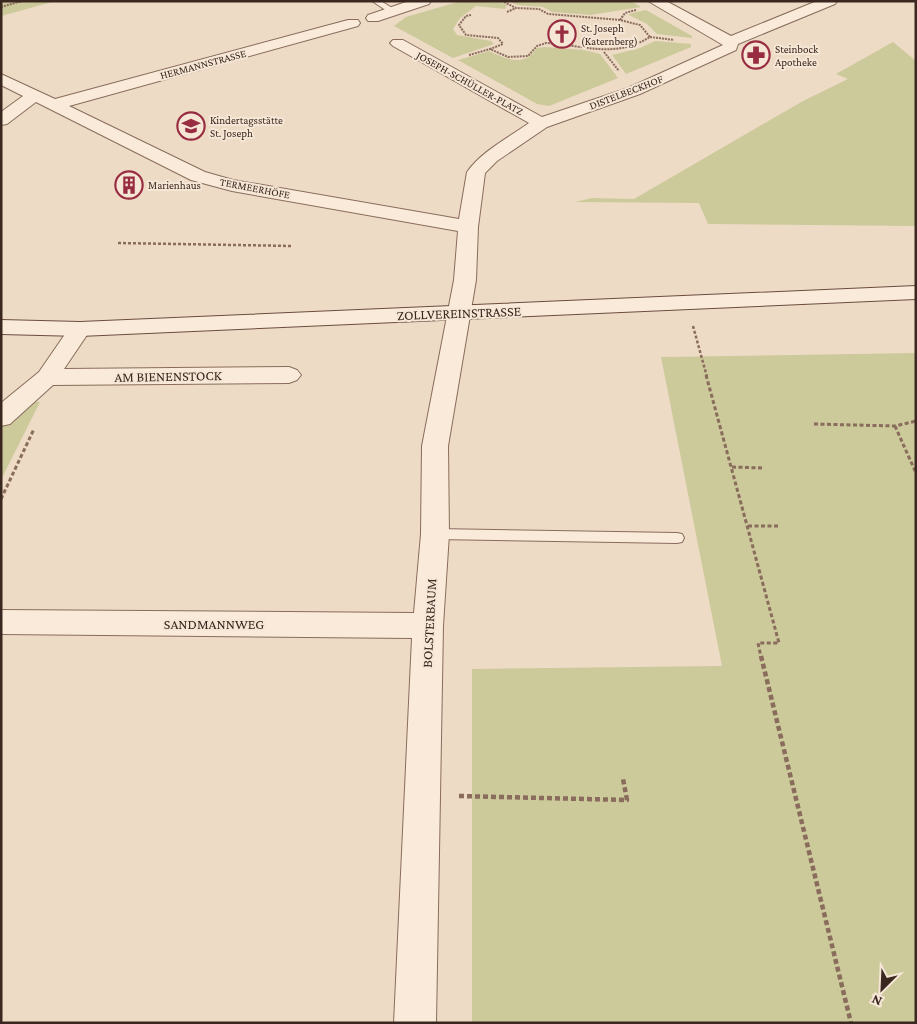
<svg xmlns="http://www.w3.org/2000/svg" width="917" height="1024" font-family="'Crimson Pro',serif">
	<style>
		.green { fill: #ccc99a }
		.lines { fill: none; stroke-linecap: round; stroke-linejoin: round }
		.lane-casing { stroke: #896c5c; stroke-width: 2 }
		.street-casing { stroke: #896c5c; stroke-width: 2 }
		.secondary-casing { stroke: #6b4d3f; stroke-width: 2 }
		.path-far3 { stroke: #896c5c; stroke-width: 2; stroke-dasharray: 2 1; stroke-linecap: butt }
		.path-far2 { stroke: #896c5c; stroke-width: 2.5; stroke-dasharray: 3 2; stroke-linecap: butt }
		.path-far1 { stroke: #896c5c; stroke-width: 3; stroke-dasharray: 4 2.5; stroke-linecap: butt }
		.path { stroke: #896c5c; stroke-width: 4.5; stroke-dasharray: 5 3; stroke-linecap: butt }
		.lane { fill: #f9ead9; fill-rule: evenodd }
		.street { fill: #f9ead9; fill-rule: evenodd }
		.secondary { fill: #f9ead9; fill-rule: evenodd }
		.labels { text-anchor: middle; stroke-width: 4; stroke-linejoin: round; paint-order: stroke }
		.far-poi-label { font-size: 11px; fill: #3a271f; stroke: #f5e6d5; text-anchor: start }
		.far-street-label { font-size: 11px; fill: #3a271f; stroke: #f5e6d5 }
		.street-label { font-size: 14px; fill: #3a271f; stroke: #f5e6d5 }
	</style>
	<rect width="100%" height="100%" fill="#eedbc6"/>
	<g class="green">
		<polygon points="1,1 56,1 1,16"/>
		<polygon points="461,1 498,1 507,5 505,9 476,6 460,18 453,29 457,35 491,41 494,44 453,58 394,26 406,17"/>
		<polygon points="509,1 631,1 641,7 590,15 552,12 543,7 517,5"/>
		<polygon points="646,10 692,36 692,38 657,34 647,24 629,15 629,14"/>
		<polygon points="655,41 691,44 691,47 626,74 612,55 640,48"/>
		<polygon points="893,42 916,61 916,226 708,224 699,203 575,202 592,198 634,199 803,101 848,79 836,74"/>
		<path d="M545,47L584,50L600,54L618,78L549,106L537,104L458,60L489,51C506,59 524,68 537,48Z"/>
		<polygon points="916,353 916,1023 472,1023 472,669 722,666 661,357"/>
		<polygon points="28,401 40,402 1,480 1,428"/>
	</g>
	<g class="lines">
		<g class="lane-casing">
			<g id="lane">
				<polygon points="372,1 381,1 397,11 390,13"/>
				<polygon points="435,529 677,533 682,534 684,538 682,542 677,543 435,539 430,538 428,534 430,530"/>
			</g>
		</g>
		<g class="street-casing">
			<g id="street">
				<polygon points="409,1 431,1 429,4 378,21 368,21 366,18 368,15"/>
				<path d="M648,1H666L731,36L817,1H837L835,4L738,44L736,50L640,94L547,127L497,161L485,173L478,227L476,280L448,446L449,534L443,626L436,1023H394L412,638L1,634V610L414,613L421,534L422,446L454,280L458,231L232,191L191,180L36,102L7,124L1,125V112L23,96L1,85V74L55,99L348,20H358L360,23L358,26L69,106L205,172L233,180L459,219L467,172C482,151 508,138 529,123L393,46L390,43L393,40H403L542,117L628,88L723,45Z"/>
				<polygon points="80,322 88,324 91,329 64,369 289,367 297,370 301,375 297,380 289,383 53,385 10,424 1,426 1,403 39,372 72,324"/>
			</g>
		</g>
		<g class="secondary-casing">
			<polygon id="secondary" points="916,286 916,299 80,336 1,334 1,320 80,322"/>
		</g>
		<g class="path-far3">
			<polyline points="1,7 22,1"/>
			<polyline points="507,12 516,8"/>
			<path d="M471,15L466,16L459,25L466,35L498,38L503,44L490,49L508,57L528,56L537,46L546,43C584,45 614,59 650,37L640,25L620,20L548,14L539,9L516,8L502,1"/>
			<polyline points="620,20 625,13 636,10"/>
			<polyline points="650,37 674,40"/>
			<polyline points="604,52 619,71"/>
			<polyline points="469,55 490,49"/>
		</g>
		<g class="path-far2">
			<polyline points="118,243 293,246"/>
			<polyline points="693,326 707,377"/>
		</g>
		<g class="path-far1">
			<polyline points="706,375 779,643 758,643 761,657"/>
			<polyline points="814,424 895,426 916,421"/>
			<polyline points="895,426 916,473"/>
			<polyline points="732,467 762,468"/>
			<polyline points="1,499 34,429"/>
			<polyline points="748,526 779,526"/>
		</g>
		<g class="path">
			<polyline points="761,656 851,1023"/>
			<polyline points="459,796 627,800 623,779"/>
		</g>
		<use href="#lane" class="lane"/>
		<use href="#street" class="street"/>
		<use href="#secondary" class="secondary"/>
	</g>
	<defs>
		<g id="church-ring" transform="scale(1.4375)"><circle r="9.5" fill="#f5e6d5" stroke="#982c41" stroke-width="1.5"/><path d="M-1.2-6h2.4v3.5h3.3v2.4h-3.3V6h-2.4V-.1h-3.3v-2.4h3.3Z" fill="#982c41"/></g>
		<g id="pharmacy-ring" transform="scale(1.4375)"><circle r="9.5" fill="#f5e6d5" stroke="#982c41" stroke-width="1.5"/><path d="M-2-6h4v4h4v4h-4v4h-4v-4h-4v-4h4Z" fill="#982c41"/></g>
		<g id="school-ring" transform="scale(1.4375)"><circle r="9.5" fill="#f5e6d5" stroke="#982c41" stroke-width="1.5"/><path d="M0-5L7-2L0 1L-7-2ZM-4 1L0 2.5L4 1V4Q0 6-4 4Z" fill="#982c41"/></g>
		<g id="building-ring" transform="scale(1.4375)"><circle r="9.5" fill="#f5e6d5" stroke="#982c41" stroke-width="1.5"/><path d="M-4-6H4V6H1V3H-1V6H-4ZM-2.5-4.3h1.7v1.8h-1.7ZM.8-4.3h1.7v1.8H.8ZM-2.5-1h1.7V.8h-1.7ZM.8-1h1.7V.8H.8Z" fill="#982c41"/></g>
	</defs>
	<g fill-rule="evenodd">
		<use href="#church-ring" x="562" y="34"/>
		<use href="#pharmacy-ring" x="756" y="55"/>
		<use href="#school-ring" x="191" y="126"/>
		<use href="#building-ring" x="129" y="185"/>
	</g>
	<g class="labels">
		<g class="far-poi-label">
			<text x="581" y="32">St. Joseph<tspan x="581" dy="13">(Katernberg)</tspan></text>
			<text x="775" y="53">Steinbock<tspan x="775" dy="13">Apotheke</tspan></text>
			<text x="210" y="124">Kindertagsstätte<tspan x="210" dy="13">St. Joseph</tspan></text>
			<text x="148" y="189">Marienhaus</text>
		</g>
		<g class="far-street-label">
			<text transform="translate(203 64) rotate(-15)" y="4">HERMANNSTRASSE</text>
			<text transform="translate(470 83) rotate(29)" y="4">JOSEPH-SCHÜLLER-PLATZ</text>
			<text transform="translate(626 92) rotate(-21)" y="4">DISTELBECKHOF</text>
			<text transform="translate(255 188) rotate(11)" y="4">TERMEERHÖFE</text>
		</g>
		<g class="street-label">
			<text transform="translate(459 313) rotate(-2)" y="5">ZOLLVEREINSTRASSE</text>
			<text transform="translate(168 376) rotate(-1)" y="5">AM BIENENSTOCK</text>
			<text transform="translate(429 623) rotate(-87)" y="5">BOLSTERBAUM</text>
			<text x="214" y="629">SANDMANNWEG</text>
		</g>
	</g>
	<rect width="917" height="1024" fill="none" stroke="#3a271f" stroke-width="5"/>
	<g transform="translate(882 989) rotate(204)" stroke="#f5e6d5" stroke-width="4" paint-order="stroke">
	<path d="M0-4L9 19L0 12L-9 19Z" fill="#3a271f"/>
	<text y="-8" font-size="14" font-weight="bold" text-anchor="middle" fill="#3a271f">N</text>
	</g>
</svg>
